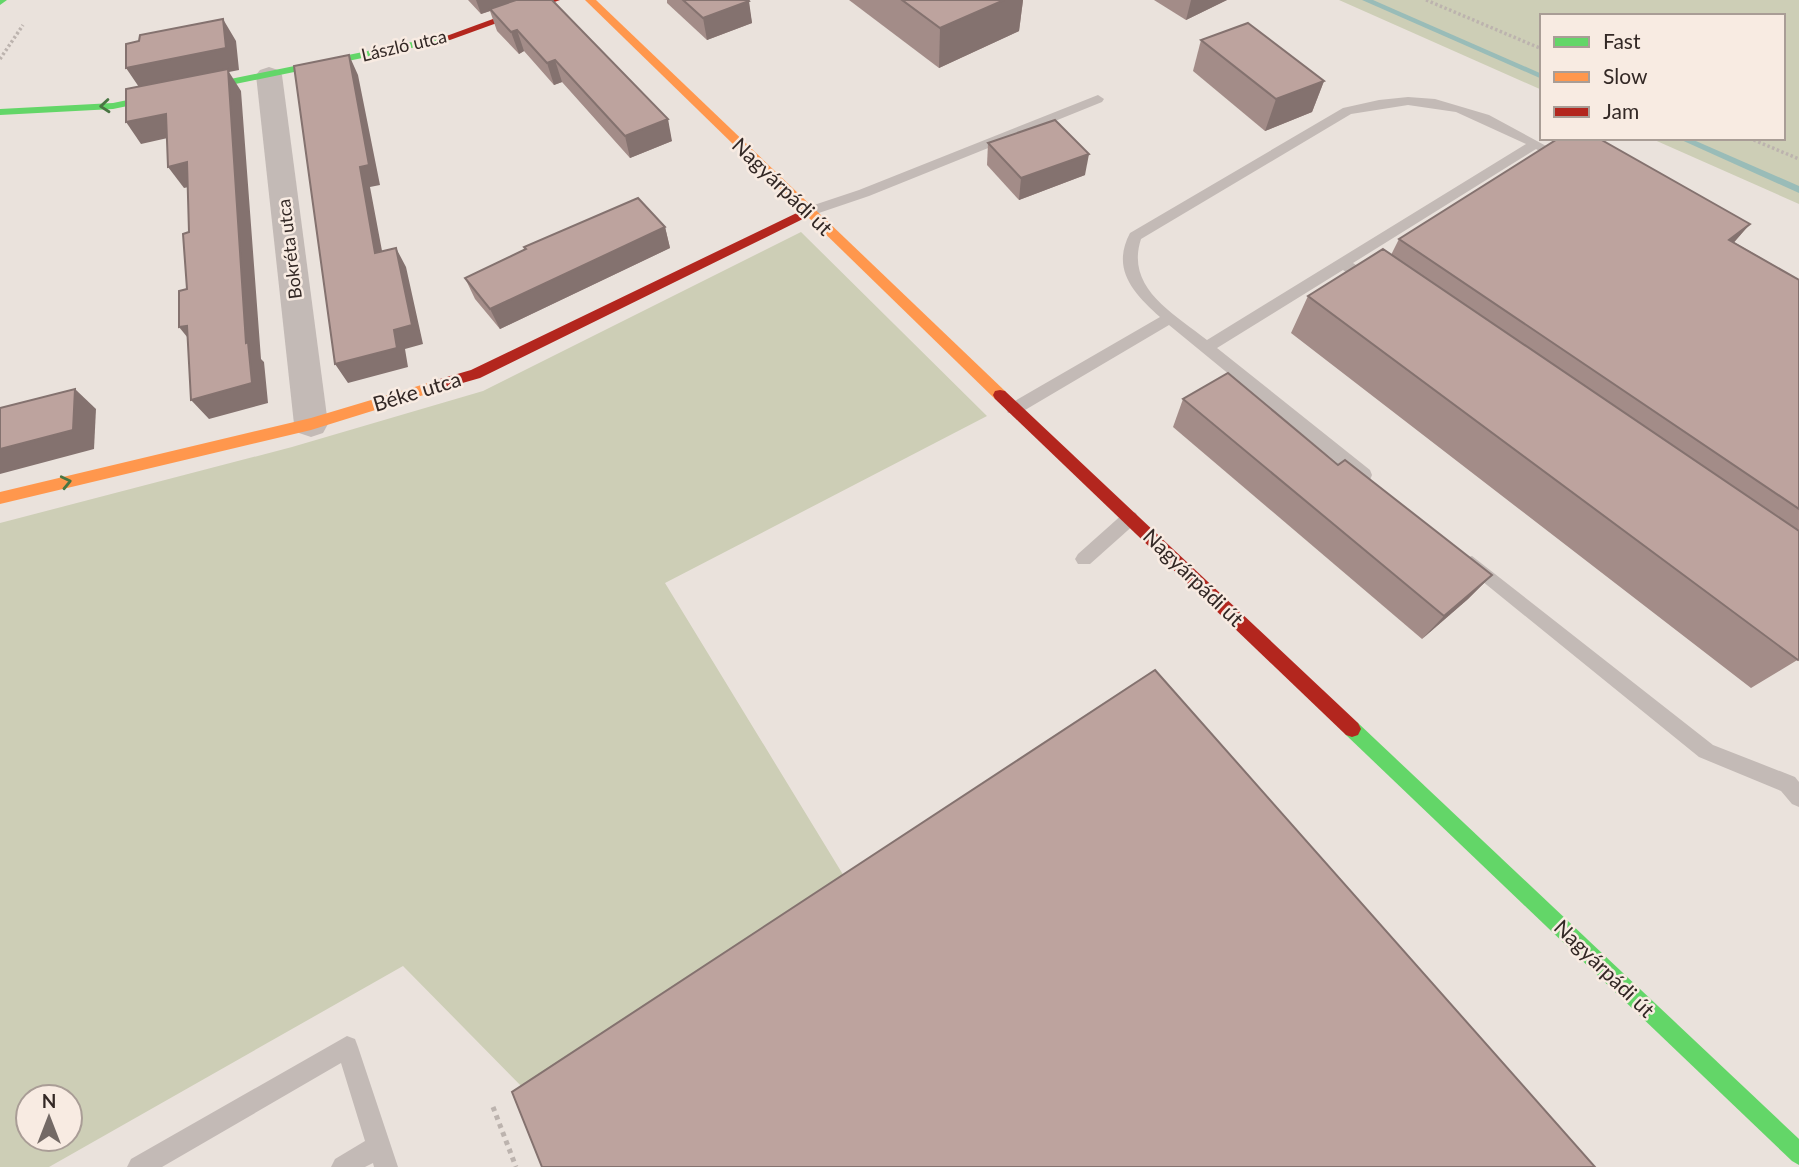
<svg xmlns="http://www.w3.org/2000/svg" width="1799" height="1167" font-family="Lato,sans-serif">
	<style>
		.green { fill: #cdceb6; fill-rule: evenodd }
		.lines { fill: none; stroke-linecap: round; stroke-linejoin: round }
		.stream { fill: #99bcb8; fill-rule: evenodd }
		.path-far1 { stroke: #bcb3ae; stroke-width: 3.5; stroke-dasharray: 2.5 2.5; stroke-linecap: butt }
		.path { stroke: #bcb3ae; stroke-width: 5; stroke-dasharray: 4.5 4.5; stroke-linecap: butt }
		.lane { fill: #c3bab6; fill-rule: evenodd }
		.street { fill: #c3bab6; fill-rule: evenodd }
		.fast { fill: #63d668; fill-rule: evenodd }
		.slow { fill: #ff974d; fill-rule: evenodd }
		.jam { fill: #b3261e; fill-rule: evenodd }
		.wall { fill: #a38c88 }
		.shaded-wall { fill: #84726f }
		.building { fill: #bda39e; stroke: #84726f; stroke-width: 2 }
		.oneway { stroke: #497643 }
		.labels { text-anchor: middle; stroke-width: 5; stroke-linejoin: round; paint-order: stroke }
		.far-street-label { font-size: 18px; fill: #332825; stroke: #f8ebe2 }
		.street-label { font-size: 21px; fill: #332825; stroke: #f8ebe2 }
	</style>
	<rect width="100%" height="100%" fill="#eae2dc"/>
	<g class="green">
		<polygon points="1339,0 1799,0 1799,204 1650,138 1783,138 1783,16 1542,16 1542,90"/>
		<path d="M801,232L987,416L665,583L850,886L532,1097L403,966L49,1167H0V523L292,447L483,391ZM28,1097H70V1139H28Z"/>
	</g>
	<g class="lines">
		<g class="stream">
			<polygon points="1362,0 1373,0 1542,74 1542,79"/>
			<polygon points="1677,138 1689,138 1799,186 1799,193"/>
		</g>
		<g class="path-far1">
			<polyline points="1426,0 1542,49"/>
			<polyline points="0,59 23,25"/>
			<polyline points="1749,138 1799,159"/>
		</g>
		<polyline class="path" points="493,1107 516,1167"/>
		<g class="lane">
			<polygon points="1098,95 1104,99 1102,102 869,196 807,217 800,212 802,209 859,190"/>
			<path d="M1408,97L1435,99L1489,115L1570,159L1568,162H1558L1536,149L1353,263L1374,277V285H1364L1343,270L1217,348L1370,470L1372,475L1370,480H1358L1169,325L1020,413H1008L1006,409L1008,405L1160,317C1133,293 1111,269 1130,233L1343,108L1379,100ZM1408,105L1456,112L1526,144L1207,340C1173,313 1125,288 1141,239L1351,114Z"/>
			<polygon points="1130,511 1136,513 1138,518 1136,523 1090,564 1078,564 1075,559 1078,554 1124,513"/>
			<polygon points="1472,556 1713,745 1795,777 1799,782 1799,807 1792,804 1781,791 1699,757 1466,568 1463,563 1466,558"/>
			<polygon points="347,1036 355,1039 358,1047 398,1167 374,1167 373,1163 365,1167 331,1167 335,1159 365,1141 341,1063 162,1167 127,1167 131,1159"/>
		</g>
		<polygon class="street" points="269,67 278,70 282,75 328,424 323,433 311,437 299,433 294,424 256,75 260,70"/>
		<g class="fast">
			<polygon points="0,0 7,0 0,5"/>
			<polygon points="446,35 450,36 450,40 113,109 0,115 0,109 113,103"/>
			<polygon points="1352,721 1358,723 1799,1139 1799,1165 1792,1161 1346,735 1343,729 1346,723"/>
		</g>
		<g class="slow">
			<polygon points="585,0 596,0 1005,391 1007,395 1005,399 995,399"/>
			<polygon points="438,380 445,385 443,389 311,430 0,504 0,492 311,418"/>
		</g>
		<g class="jam">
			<polygon points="545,0 560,0 450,40 441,38"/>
			<polygon points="807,208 813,212 811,215 480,378 438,390 431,385 433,381 471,370"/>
			<polygon points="1000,390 1005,391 1358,723 1361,729 1358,735 1352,737 1346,735 995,399 993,395 995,391"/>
		</g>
	</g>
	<g class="wall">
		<polygon points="468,0 552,0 672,141 630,158 562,82 554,85 524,51 519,54 497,31 490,11 481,14"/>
		<polygon points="667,0 748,0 752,23 707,40 667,3"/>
		<polygon points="849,0 1023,0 1019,31 939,68"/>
		<polygon points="1154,0 1227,0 1186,20"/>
		<polygon points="1201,40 1324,81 1312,112 1265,131 1193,71"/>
		<polygon points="988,143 1085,175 1019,200 987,165"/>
		<polygon points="1750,224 1734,242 1799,280 1799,659 1751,688 1291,333 1308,296 1391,255 1399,239"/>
		<polygon points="665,227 670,248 500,329 475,299 465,278 525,249 524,247"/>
		<polygon points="1183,399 1338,465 1492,575 1468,599 1422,639 1173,427"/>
	</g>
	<g class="shaded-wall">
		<polygon points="476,0 526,0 490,9 490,11 481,14"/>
		<polygon points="1004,0 1023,0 1019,31 939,68 940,28"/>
		<polygon points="1191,0 1227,0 1186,20"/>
		<polygon points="749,1 752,23 707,40 703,18"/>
		<polygon points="223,19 236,41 239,70 229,72 241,91 261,359 264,362 268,403 209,419 191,400 246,343 228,72 141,90 126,68"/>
		<polygon points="517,30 524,51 519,54 511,32"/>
		<polygon points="349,55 358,75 380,185 370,187 386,272 375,253 360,167"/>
		<polygon points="555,60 562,82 554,85 547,63"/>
		<polygon points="1324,81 1312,112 1265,131 1276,99"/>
		<polygon points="166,114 181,135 141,144 126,122"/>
		<polygon points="668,119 672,141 630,158 625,136"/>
		<polygon points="1089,154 1085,175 1019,200 1021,178"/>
		<polygon points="187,162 202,184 184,188 168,167"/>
		<polygon points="1750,224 1716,263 1729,240"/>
		<polygon points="665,227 670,248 500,329 490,309"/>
		<polygon points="396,248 406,267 423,344 405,349 408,367 348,383 335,364 394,330"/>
		<polygon points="187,326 196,348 179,327"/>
		<polygon points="75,389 96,409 94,449 0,474 0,449"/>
		<polygon points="1492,575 1468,599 1422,639 1444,616"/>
	</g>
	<g class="building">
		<polygon points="516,0 552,0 668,119 625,136 555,60 547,63 517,30 511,32 490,9"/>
		<polygon points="683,0 748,0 749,1 703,18"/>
		<polygon points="902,0 1004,0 940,28"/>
		<polygon points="223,19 226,48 126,68 126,44 139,41 140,35"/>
		<polygon points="1248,23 1324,81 1276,99 1201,40"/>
		<polygon points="349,55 369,165 360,167 375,253 396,248 412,325 394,330 397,348 335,364 294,66"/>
		<polygon points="228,69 246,343 248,342 252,383 191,400 187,326 179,327 179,291 187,289 183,234 189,232 187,162 168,167 166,114 126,122 126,89"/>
		<polygon points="1055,120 1089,154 1021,178 988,143"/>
		<polygon points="1559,138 1598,138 1750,224 1729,240 1799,280 1799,509 1399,239"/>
		<polygon points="638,198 665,227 490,309 465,278 526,249 524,247"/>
		<polygon points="1383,249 1799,531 1799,659 1798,660 1308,296"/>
		<polygon points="1228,373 1338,465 1345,460 1492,575 1444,616 1183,399"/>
		<polygon points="75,389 73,430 0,449 0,408"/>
		<polygon points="1155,670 1595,1167 542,1167 512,1092"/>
	</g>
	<defs><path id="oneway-chevron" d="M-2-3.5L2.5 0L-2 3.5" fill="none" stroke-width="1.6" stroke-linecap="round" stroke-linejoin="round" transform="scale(1.75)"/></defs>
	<g class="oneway">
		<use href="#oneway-chevron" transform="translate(105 106) rotate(175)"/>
		<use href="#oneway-chevron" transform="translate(66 482) rotate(-13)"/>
	</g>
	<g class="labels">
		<g class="far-street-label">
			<text transform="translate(404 46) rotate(-13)" y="6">László utca</text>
			<text transform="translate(290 249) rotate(-97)" y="6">Bokréta utca</text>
		</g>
		<g class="street-label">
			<text transform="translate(782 187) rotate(44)" y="7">Nagyárpádi út</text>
			<text transform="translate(417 392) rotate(-17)" y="7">Béke utca</text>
			<text transform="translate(1193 578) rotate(44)" y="7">Nagyárpádi út</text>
			<text transform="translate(1604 969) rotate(44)" y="7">Nagyárpádi út</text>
		</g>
	</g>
	<rect x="1540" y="14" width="245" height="126" fill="#f8ebe2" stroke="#a99d96" stroke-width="2"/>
	<rect x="1554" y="37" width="35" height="10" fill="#63d668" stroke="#a99d96" stroke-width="2"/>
	<text x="1603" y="49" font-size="21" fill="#332825">Fast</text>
	<rect x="1554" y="72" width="35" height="10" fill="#ff974d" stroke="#a99d96" stroke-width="2"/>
	<text x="1603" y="84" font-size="21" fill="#332825">Slow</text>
	<rect x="1554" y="107" width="35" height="10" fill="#b3261e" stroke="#a99d96" stroke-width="2"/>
	<text x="1603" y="119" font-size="21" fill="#332825">Jam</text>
	<g transform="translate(49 1118)"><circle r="33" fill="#f8ebe2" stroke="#a99d96" stroke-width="2"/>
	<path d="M0-5L12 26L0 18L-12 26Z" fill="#736965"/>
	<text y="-10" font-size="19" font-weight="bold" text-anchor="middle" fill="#332825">N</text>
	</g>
</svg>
